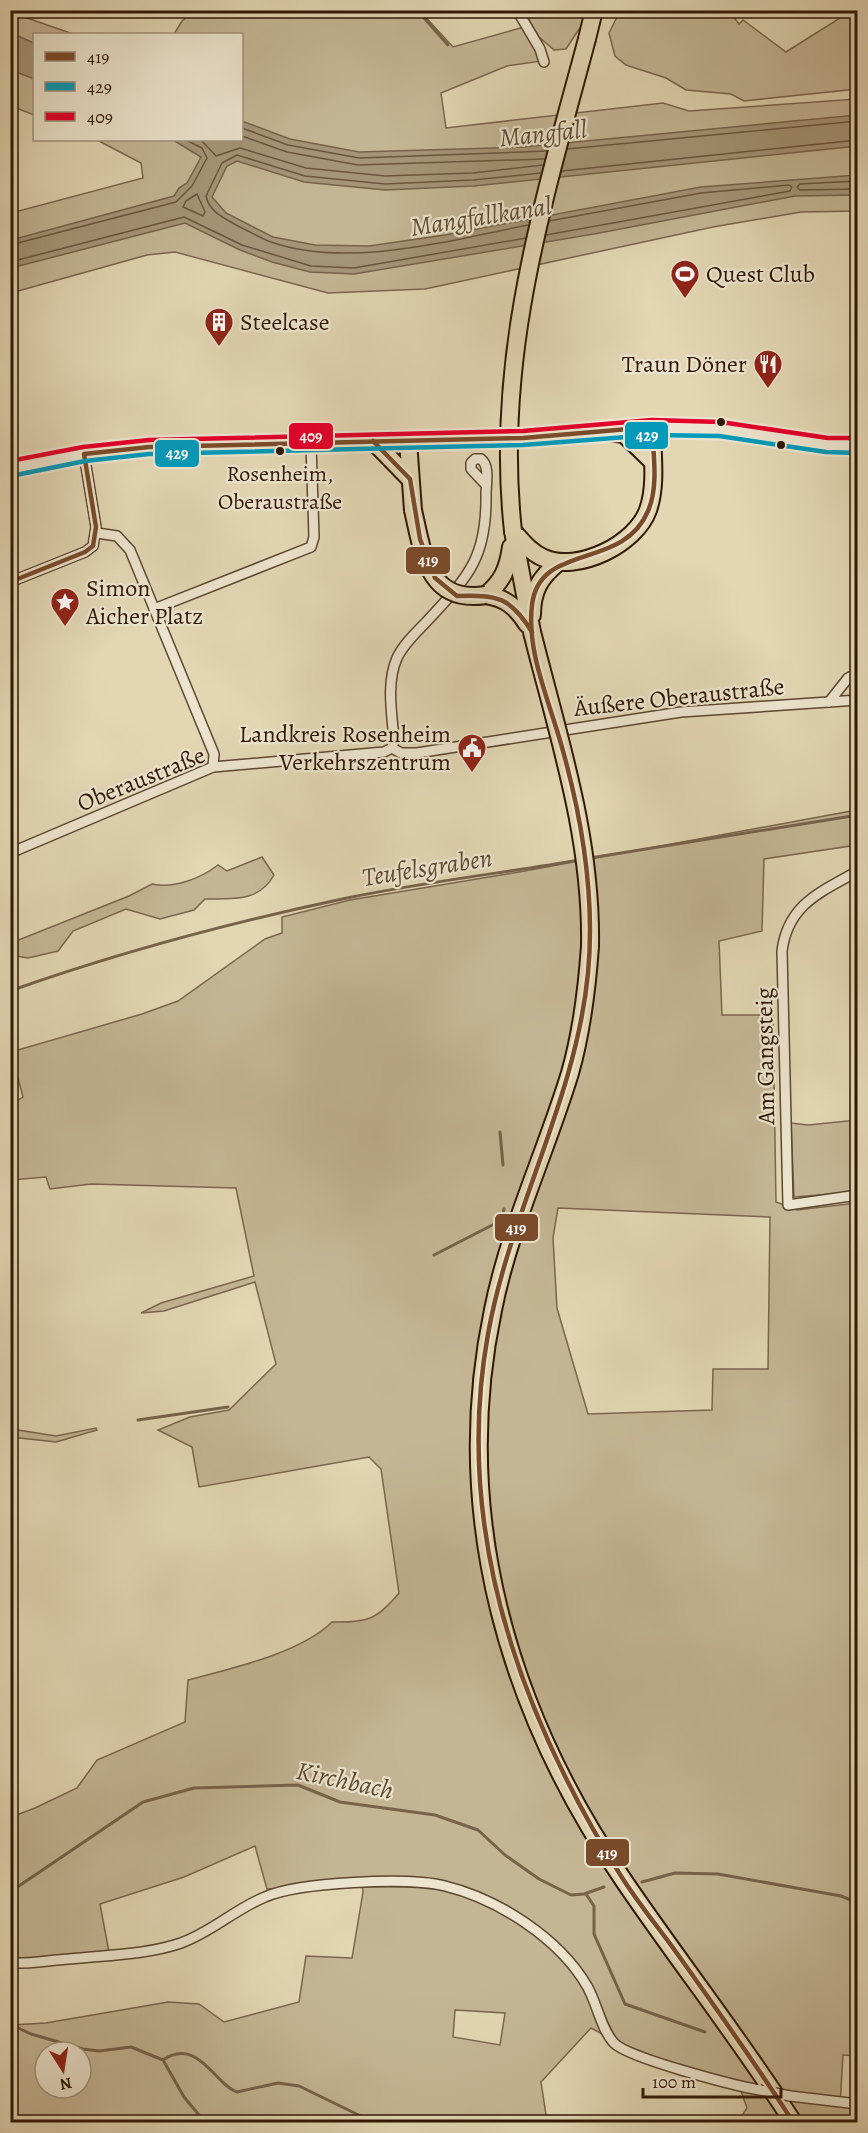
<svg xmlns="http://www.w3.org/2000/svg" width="868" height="2133" font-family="Alegreya,serif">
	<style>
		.green { fill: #c4b695; stroke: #7a664d; stroke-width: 1.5; fill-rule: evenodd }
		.water { fill: #a59578; stroke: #76634a; stroke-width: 1.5 }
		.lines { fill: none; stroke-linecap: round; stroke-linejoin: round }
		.shore { stroke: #6a563e; stroke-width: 1.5 }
		.stream { stroke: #76634a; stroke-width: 3 }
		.street-casing { stroke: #5c4730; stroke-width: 12 }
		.highway-casing { stroke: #2f1705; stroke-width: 20 }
		.street { stroke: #ece4ce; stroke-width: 9 }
		.highway { stroke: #e2d6b3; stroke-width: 16 }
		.street-bridge-casing { stroke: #5c4730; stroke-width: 12; stroke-linecap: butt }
		.highway-bridge-casing { stroke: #2f1705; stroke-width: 20; stroke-linecap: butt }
		.street-bridge { stroke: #ece4ce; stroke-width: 9 }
		.highway-bridge { stroke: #e2d6b3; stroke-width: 16 }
		.bus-1-casing { stroke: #ece4ce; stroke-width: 9 }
		.bus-2-casing { stroke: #ece4ce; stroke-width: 9 }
		.bus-3-casing { stroke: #ece4ce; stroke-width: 9 }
		.bus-1 { stroke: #7a4b2a; stroke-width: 4.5 }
		.bus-2 { stroke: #059aba; stroke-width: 4.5 }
		.bus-3 { stroke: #e4002b; stroke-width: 4.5 }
		.bus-dot { fill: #2f1705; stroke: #ece4ce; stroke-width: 2 }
		.labels { text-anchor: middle; stroke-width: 4.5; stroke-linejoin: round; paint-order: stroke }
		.bus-label { font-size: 22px; fill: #2f1705; stroke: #ece4ce }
		.poi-label { font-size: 24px; fill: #2f1705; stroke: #ece4ce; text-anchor: start }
		.street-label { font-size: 24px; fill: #2f1705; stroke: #ece4ce }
		.water-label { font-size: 26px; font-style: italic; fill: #5e4933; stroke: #ece4ce }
		.line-badge { stroke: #ece4ce; stroke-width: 2 }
		.badge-label { font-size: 16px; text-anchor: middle; font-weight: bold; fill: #fff }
	</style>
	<rect width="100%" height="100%" fill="#e2d6b3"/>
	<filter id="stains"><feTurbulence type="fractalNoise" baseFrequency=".00333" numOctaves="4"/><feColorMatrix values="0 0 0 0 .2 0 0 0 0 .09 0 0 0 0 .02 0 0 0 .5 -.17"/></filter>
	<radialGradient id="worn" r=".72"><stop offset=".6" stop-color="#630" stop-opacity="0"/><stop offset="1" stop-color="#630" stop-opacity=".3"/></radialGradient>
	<g class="green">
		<polygon points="194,11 420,11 453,47 524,27 542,61 507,66 441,93 446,128 663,103 689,111 857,99 857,211 801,212 713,227 425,289 328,293 175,252 147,255 11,293 11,213 143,178 141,163 97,140 242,140 242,34 174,34 182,21"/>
		<polygon points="524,11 729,11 739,24 743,20 786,52 851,11 857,11 857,89 744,101 731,94 686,90 666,78 626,65 615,56 609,33 617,17 589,14 566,49 554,50 539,37"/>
		<polygon points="10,12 73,34 34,34 34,115 11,106"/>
		<path d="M857,810V845L764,859L762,931L719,941L722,1015H773L776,1202L797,1210L857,1203L858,1848L852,1855L858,1860V2056L843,2055L840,2106L857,2107V2122H738L747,2108L741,2091L615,2041L591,2028L541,2082L547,2121L583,2117L591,2122H11V2025L46,2023L168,2002L199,2004L224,2022L299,2002L306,1956L352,1958L363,1892L362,1884L267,1889L255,1846L184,1877L100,1904L109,1952L11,1966V1817L35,1808L77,1788L97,1760L185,1722L188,1680C230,1669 301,1653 332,1622C366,1623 377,1620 399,1593L381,1469L369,1457L199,1487L192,1447L158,1430L190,1417L229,1410L276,1364L255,1282L164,1311L141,1313L161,1303L254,1276L236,1188L91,1184L50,1189L46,1177L11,1180V1105L23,1097L11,1052L142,1014L178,1001L265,939L282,933V917L350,900L519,872ZM558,1208L770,1217L768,1369H713L712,1410L588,1414L557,1308L553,1238ZM455,2010L505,2013L500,2045L453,2037ZM45,2052H81V2088H45Z"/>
		<path d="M262,857L274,875C259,902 233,899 205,899L194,910L160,919L126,909L73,931L58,951L28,958L11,955V943L129,896L152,884C174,889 201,878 218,865L227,871Z"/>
		<polygon points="857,1120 857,1192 794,1197 791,1123 808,1125"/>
		<polygon points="96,1428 97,1430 56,1442 11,1437 11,1429 56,1436"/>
	</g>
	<g class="water">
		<polygon points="11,33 34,43 34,79 11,70"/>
		<polygon points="857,115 857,146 474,186 385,190 304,182 237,161 227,166 212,197 226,213 273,237 315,245 369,246 445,235 701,187 857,175 857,195 795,196 594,234 354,274 310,272 272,262 240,250 185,223 11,268 11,240 174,196 179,188 187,183 201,157 173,140 242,140 242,121 290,139 359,152 523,147"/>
	</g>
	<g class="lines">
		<g class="shore">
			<polyline points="242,128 288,145 359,158 547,151"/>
			<polyline points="242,136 287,152 358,165 545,159"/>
			<polyline points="201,140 216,156 240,148 306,168 385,176 473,173 543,165"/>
			<polyline points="567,149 858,121"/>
			<polyline points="562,171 858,140"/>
			<polyline points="858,181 800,184 797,187 800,190 858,189"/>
			<polygon points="197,194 205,212 203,216 183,207 186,201"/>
			<path d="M528,225C451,240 348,269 271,242C260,238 249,231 238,226C226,219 209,212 206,196L222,163L237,155L305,176L385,184L473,180L541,173"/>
			<polyline points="546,235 790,191 792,187 789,185 701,193 549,221"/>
			<polyline points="10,245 176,202 192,186 207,158 202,148 186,140"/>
			<polyline points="10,262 184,217 242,245 311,266 354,268 526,238"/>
		</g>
		<g class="stream">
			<polyline points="417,10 448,45"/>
			<polyline points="590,858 858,815"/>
			<path d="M10,991C120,952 233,922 347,898C424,882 503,873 580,860"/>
			<polyline points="500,1132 503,1165"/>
			<polyline points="434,1255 502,1220 504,1209"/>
			<polyline points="138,1420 228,1407"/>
			<polyline points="642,1882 675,1873 718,1874 841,1896 858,1903"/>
			<polyline points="10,1892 143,1802 194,1788 298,1785 340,1802 435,1815 478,1830 505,1855 539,1879 571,1895 584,1894 604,1887"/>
			<polyline points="586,1894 594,1906 594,1934 625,2004 705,2032"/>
			<polyline points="10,2024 31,2034 83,2049 99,2051 131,2047 163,2060 184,2097 199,2115 209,2122"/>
			<path d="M163,2060C198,2036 216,2086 237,2092L278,2083L299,2086L373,2122"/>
		</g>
		<g class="street-casing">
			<g id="street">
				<polyline points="517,10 540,49 544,62"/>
				<polyline points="619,430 696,427 827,445 858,446"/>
				<path d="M10,469C113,444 209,447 313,444C410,441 506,439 603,431"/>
				<polyline points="97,533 117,536 130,550 214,754 213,767"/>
				<polyline points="10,582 85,552 93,546 96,527 84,454"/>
				<polyline points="154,609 311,547 314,537 311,444"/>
				<polyline points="829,702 848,678 858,673"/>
				<polyline points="392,748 401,753 417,753 681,712 858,700"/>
				<path d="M10,853L213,767L384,752L392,748L394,740C392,714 386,683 397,658C404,643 418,631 429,619C470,575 487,556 486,494C486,483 490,466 481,459H475L471,463V469L486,485"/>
				<path d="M858,871C821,892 788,904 782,951L788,1205L858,1195"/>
				<path d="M10,1963C30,1964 50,1960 69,1959C106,1955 146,1955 181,1943C212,1932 235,1909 265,1897C299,1882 408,1877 445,1886C498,1899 559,1938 587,1986C597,2003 601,2029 614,2043C628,2058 736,2086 760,2090"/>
				<polyline points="790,2096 858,2104"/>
			</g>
		</g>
		<g class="highway-casing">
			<g id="highway">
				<polyline points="587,39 594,10"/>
				<polyline points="601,431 624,434 652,461"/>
				<polyline points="373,441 410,479"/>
				<polyline points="408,441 413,510"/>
				<path d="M513,531C522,541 531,553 544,558C578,573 636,544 648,510C657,485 652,453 652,427"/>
				<polyline points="513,531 532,632"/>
				<path d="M486,595C503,581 508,568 511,547"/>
				<path d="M486,595C506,598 516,607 527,624"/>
				<path d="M532,615C532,591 540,577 559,562"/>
				<path d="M590,946C587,989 582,1031 570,1073C546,1152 509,1229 493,1310C450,1514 508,1712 624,1881C679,1962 740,2039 793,2122"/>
			</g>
		</g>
		<use href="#street" class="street"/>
		<use href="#highway" class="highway"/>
		<g class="street-bridge-casing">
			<polyline id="street-bridge" points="760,2090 790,2096"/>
		</g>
		<g class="highway-bridge-casing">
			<g id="highway-bridge">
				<path d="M413,510C423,554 428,604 486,595"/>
				<path d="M513,531C494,358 543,204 587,39"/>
				<path d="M532,632C558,736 592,837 590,946"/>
			</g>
		</g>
		<use href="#street-bridge" class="street-bridge"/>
		<use href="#highway-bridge" class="highway-bridge"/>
		<g class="bus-1-casing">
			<g id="bus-1">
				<path d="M373,441L410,479L420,539L435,578L457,596C497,595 510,596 532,632"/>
				<path d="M10,582L85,552L93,546L96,527L84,454L149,447L523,438L652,427C653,453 659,486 648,511C623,571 539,542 532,605C526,653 551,705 563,751C583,823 595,899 588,973C576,1099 510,1211 488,1334C453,1528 519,1713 621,1876C638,1903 658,1927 676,1952C716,2008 756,2064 793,2122"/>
			</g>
		</g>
		<g class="bus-2-casing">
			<polyline id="bus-2" points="11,476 85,461 149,454 523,445 652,435 719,436 826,452 858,453"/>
		</g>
		<g class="bus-3-casing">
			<polyline id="bus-3" points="10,461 83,447 149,440 523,431 652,420 721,422 828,438 858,438"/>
		</g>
		<use href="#bus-1" class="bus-1"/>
		<use href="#bus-2" class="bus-2"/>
		<use href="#bus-3" class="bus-3"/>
	</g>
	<defs>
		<g id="stadium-pin" transform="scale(1.5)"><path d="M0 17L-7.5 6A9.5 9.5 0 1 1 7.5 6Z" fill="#8f2418" stroke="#ece4ce"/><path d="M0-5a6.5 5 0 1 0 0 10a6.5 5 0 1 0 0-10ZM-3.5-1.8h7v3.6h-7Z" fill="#fff"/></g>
		<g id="building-pin" transform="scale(1.5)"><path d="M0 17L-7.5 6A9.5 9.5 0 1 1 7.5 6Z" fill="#8f2418" stroke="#ece4ce"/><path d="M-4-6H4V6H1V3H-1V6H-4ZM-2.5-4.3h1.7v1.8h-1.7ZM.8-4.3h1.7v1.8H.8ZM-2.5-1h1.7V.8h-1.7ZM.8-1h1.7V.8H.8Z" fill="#fff"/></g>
		<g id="restaurant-pin" transform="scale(1.5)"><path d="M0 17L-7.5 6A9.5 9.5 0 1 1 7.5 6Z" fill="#8f2418" stroke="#ece4ce"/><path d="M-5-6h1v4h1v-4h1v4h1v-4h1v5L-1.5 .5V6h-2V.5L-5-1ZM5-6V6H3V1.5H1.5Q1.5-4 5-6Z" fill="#fff"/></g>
		<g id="sight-pin" transform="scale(1.5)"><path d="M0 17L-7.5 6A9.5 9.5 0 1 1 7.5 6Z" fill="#8f2418" stroke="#ece4ce"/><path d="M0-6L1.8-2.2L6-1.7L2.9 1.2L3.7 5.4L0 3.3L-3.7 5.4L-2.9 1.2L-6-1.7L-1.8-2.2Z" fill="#fff"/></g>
		<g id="civic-pin" transform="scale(1.5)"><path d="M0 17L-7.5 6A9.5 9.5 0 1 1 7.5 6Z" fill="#8f2418" stroke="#ece4ce"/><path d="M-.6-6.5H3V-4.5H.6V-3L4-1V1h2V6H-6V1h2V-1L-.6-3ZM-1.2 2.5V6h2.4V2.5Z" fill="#fff"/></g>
	</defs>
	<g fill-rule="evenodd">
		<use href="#stadium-pin" x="685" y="274"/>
		<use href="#building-pin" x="219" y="322"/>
		<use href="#restaurant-pin" x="768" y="364"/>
		<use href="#sight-pin" x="65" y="602"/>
		<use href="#civic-pin" x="472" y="748"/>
	</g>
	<g class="bus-dot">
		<circle cx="721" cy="422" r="5"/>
		<circle cx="781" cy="445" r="5"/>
		<circle cx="280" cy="451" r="5"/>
	</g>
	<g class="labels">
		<g class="bus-label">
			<text x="280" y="481">Rosenheim,<tspan x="280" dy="28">Oberaustraße</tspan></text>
		</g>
		<g class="poi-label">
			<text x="706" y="282">Quest Club</text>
			<text x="240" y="330">Steelcase</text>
			<text x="747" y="372" text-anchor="end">Traun Döner</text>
			<text x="86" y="596">Simon<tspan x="86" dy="28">Aicher Platz</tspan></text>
			<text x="451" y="742" text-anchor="end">Landkreis Rosenheim<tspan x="451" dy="28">Verkehrszentrum</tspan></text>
		</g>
		<g class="street-label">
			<text transform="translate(679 697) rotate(-6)" y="8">Äußere Oberaustraße</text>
			<text transform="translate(141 779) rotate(-22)" y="8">Oberaustraße</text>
			<text transform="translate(765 1056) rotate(-91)" y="8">Am Gangsteig</text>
		</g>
		<g class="water-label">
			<text transform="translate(543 133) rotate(-6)" y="9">Mangfall</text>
			<text transform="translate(481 216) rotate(-9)" y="9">Mangfallkanal</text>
			<text transform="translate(427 867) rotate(-9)" y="9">Teufelsgraben</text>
			<text transform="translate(345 1780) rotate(12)" y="9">Kirchbach</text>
		</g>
	</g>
	<g class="line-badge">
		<rect x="624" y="421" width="45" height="29" rx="6" fill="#059aba"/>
		<rect x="288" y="422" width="46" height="28" rx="6" fill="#e4002b"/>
		<rect x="154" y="439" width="46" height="29" rx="6" fill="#059aba"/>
		<rect x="405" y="546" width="46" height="29" rx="6" fill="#7a4b2a"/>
		<rect x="494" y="1213" width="45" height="29" rx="6" fill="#7a4b2a"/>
		<rect x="585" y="1838" width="45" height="29" rx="6" fill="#7a4b2a"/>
	</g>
	<g class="badge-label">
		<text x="647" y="441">429</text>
		<text x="311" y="442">409</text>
		<text x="177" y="459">429</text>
		<text x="428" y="566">419</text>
		<text x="516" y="1234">419</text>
		<text x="607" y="1859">419</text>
	</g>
	<rect width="868" height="2133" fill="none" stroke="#e2d6b3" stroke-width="36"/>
	<rect x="12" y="12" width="844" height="2109" fill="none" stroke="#2f1705" stroke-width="3"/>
	<rect x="18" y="18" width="832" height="2097" fill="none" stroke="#2f1705" stroke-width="1.5"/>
	<rect x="33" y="33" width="210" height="108" fill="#ece4ce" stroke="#a0927e" stroke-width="1.5"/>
	<rect x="45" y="52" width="30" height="9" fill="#7a4b2a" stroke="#a0927e" stroke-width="1.5"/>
	<text x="87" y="63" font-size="18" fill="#2f1705">419</text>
	<rect x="45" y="82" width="30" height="9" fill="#059aba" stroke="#a0927e" stroke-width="1.5"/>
	<text x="87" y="93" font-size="18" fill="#2f1705">429</text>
	<rect x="45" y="112" width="30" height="9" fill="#e4002b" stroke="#a0927e" stroke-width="1.5"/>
	<text x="87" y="123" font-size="18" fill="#2f1705">409</text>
	<g transform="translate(63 2070) rotate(168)"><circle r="28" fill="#ece4ce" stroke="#a0927e" stroke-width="1.5"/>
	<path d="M0-4.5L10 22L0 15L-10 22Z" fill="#8f2418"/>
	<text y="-9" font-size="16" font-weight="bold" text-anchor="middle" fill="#2f1705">N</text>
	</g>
	<path d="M643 2088v9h138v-9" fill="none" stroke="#2f1705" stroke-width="3"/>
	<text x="652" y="2088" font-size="18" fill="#2f1705" stroke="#ece4ce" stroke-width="4.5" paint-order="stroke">100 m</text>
	<rect width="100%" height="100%" filter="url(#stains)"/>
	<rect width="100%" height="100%" fill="url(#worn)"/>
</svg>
